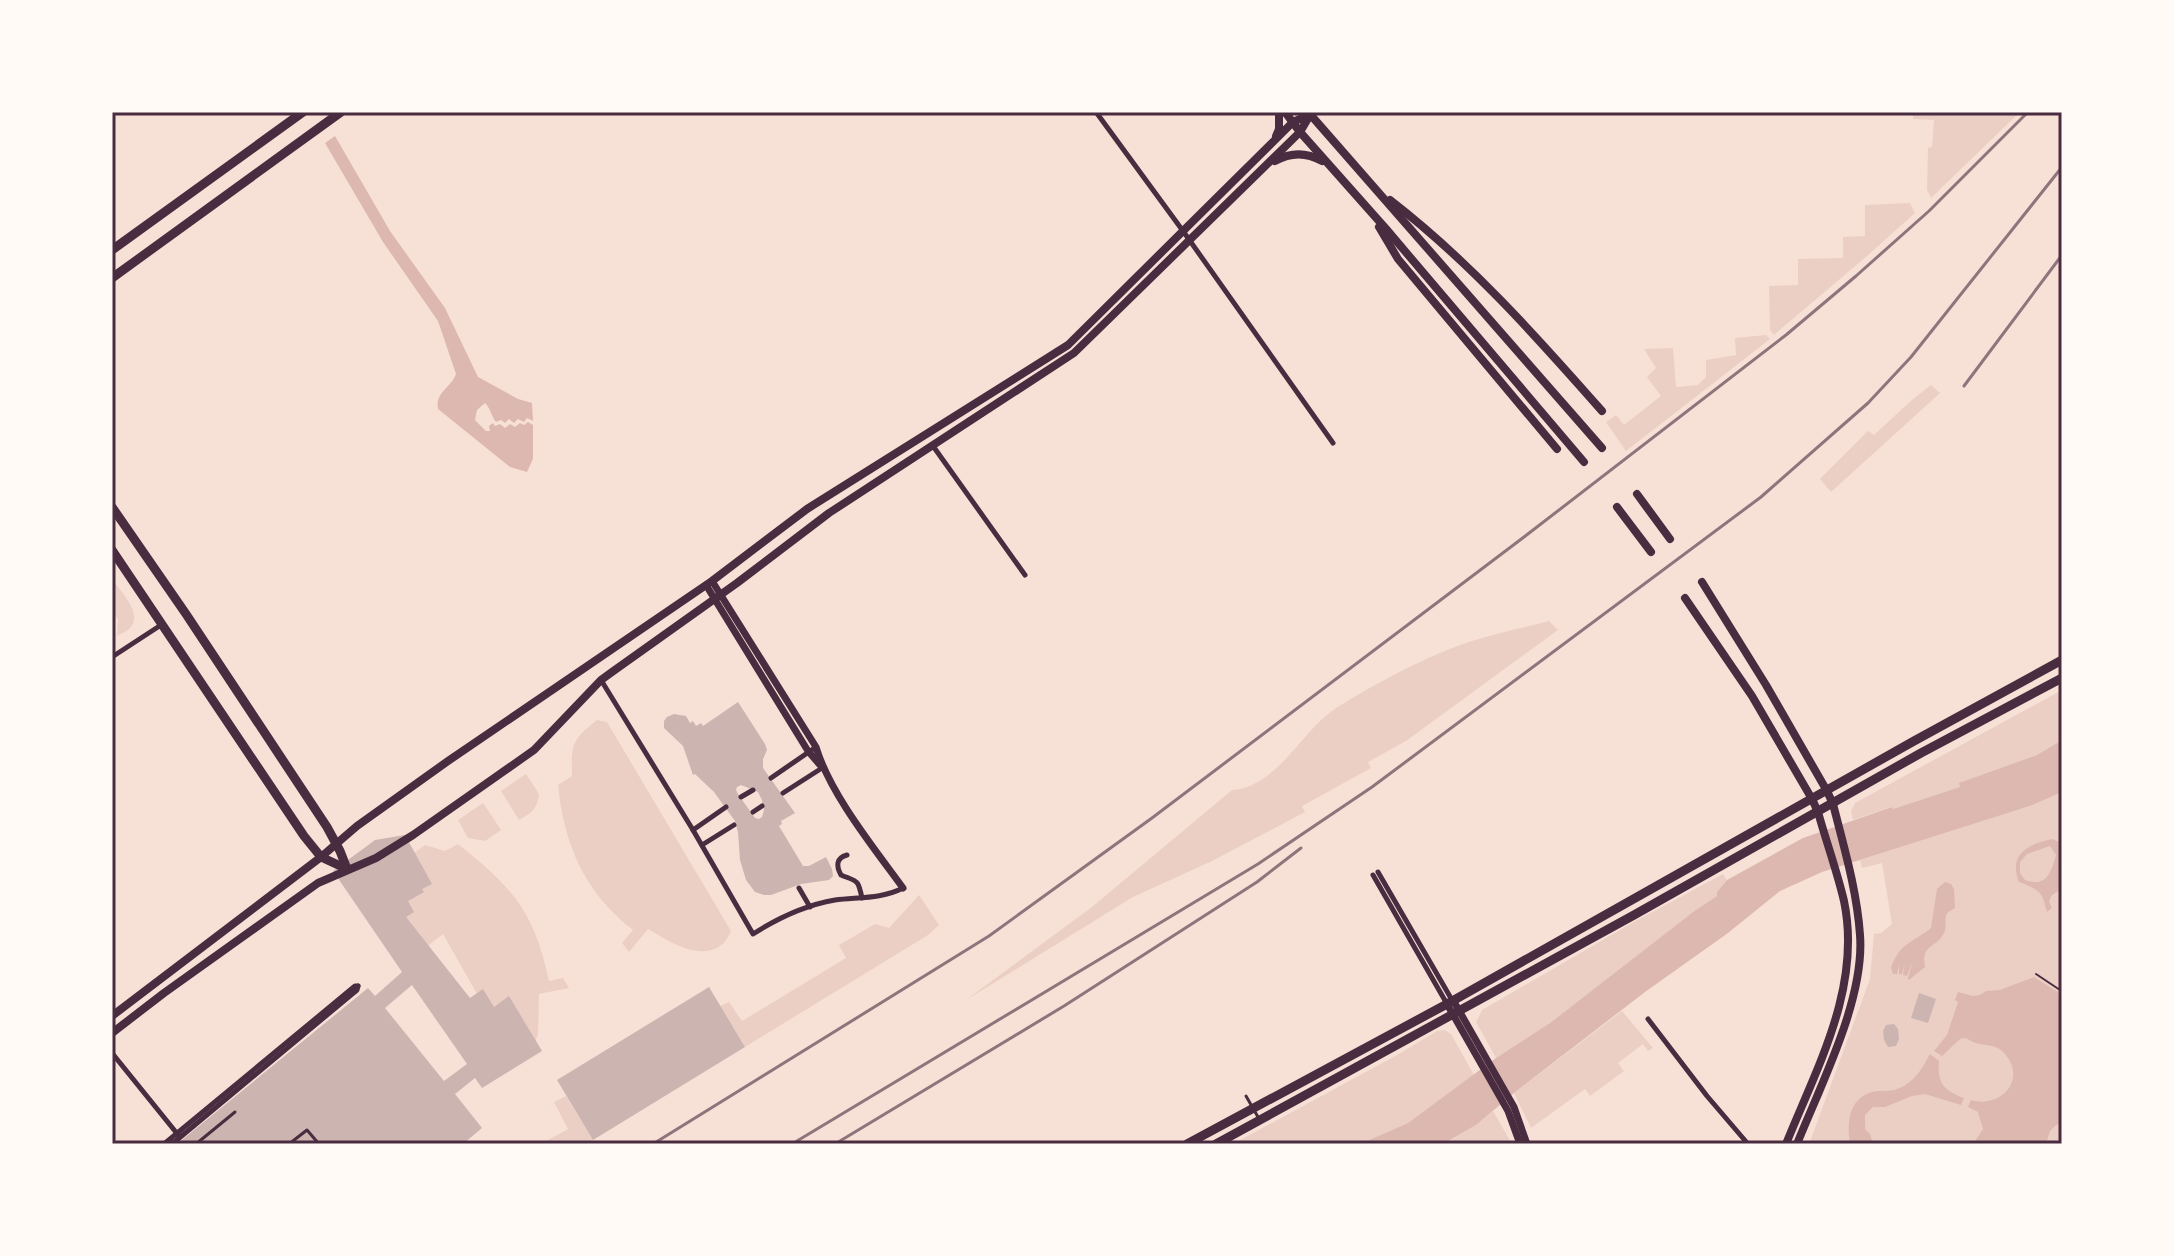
<svg xmlns="http://www.w3.org/2000/svg" width="2174" height="1256" font-family="Bitter,serif">
	<style>
		.green { fill: #ebcfc5 }
		.water { fill: #dcb8b0; fill-rule: evenodd }
		.building { fill: #ccb4b1; fill-rule: evenodd }
		.lines { fill: none; stroke-linecap: round; stroke-linejoin: round }
		.path { stroke: #4a2c40; stroke-width: 2 }
		.service { stroke: #4a2c40; stroke-width: 3 }
		.minor { stroke: #4a2c40; stroke-width: 5 }
		.tertiary { stroke: #4a2c40; stroke-width: 7 }
		.secondary { stroke: #4a2c40; stroke-width: 8 }
		.primary { stroke: #4a2c40; stroke-width: 9 }
		.rail { stroke: #8f747c; stroke-width: 3 }
		.neatline { fill: none; stroke: #4a2c40; stroke-width: 3 }
	</style>
	<rect width="100%" height="100%" fill="#f7e1d7"/>
	<g class="green">
		<polygon points="1913,112 2020,112 1931,198 1927,190 1928,148 1932,147 1934,120 1913,119"/>
		<polygon points="1910,203 1915,213 1867,256 1774,335 1770,330 1769,286 1798,285 1798,259 1843,258 1843,237 1865,236 1865,205"/>
		<polygon points="1766,335 1770,339 1626,451 1606,422 1616,415 1624,425 1661,396 1647,377 1656,368 1644,349 1673,348 1676,387 1698,385 1706,377 1706,360 1736,355 1735,338"/>
		<polygon points="1931,385 1940,393 1831,492 1820,479 1868,431 1874,435 1912,400"/>
		<path d="M112,579C120,591 144,614 130,628C126,632 122,633 117,636L118,619L112,613Z"/>
		<path d="M1549,621L1558,630L1406,741L1368,762L1371,768L1302,806L1305,812L1212,861L1133,897L966,1000L1092,907L1232,790C1271,787 1294,746 1321,720C1334,708 1351,699 1366,690C1400,671 1435,653 1472,641C1497,633 1523,628 1549,621Z"/>
		<polygon points="2062,690 2062,740 2037,755 1960,783 1961,787 1893,809 1891,807 1853,820 1851,811 1855,803"/>
		<path d="M597,720L607,722L731,931C728,937 725,943 720,946C698,961 667,940 648,929L629,952L622,943L633,930C585,893 564,845 558,785L572,776C571,744 572,740 597,720Z"/>
		<path d="M526,774L539,794C537,809 532,813 519,820L501,791Z"/>
		<polygon points="2062,792 2062,1144 1809,1144 1870,979 1874,934 1881,933 1892,924 1882,863 1862,868 1860,860 2030,806"/>
		<polygon points="483,803 501,830 485,841 468,838 458,820"/>
		<path d="M458,844C513,888 534,911 549,981L563,978L569,988L539,994L538,1035L530,1053L481,1001L443,934L420,952L367,887L425,845L445,851Z"/>
		<polygon points="1723,874 1727,880 1717,892 1717,896 1693,912 1550,1023 1496,1058 1476,1022 1482,1010 1632,923"/>
		<polygon points="919,895 939,925 928,935 745,1047 720,1006 729,1002 742,1021 846,958 839,945 875,924 889,928"/>
		<polygon points="1622,1011 1653,1048 1648,1051 1643,1044 1618,1063 1624,1071 1590,1096 1585,1089 1531,1128 1514,1093"/>
		<polygon points="1445,1030 1451,1034 1474,1075 1408,1123 1360,1144 1233,1144 1397,1055 1437,1031"/>
		<polygon points="566,1096 593,1140 587,1144 541,1144 568,1129 554,1102"/>
		<polygon points="1493,1111 1512,1144 1444,1144 1476,1125"/>
	</g>
	<g class="water">
		<path d="M335,136L390,231L445,308L478,377L518,399L532,403L533,421L527,418L524,422L518,419L514,423L509,419L505,423L501,420L496,422C491,416 491,409 485,403L477,410L475,420L486,431H490L489,426L493,423L495,426L500,424L505,428L510,424L515,427L520,423L524,425L528,422L533,425V459L527,472L510,467L438,409C435,392 451,388 456,374L438,321L383,242L325,143Z"/>
		<polygon points="2062,740 2062,792 2030,806 1822,872 1780,891 1728,933 1645,992 1514,1093 1476,1125 1443,1144 1360,1144 1408,1123 1496,1058 1550,1023 1693,912 1717,896 1717,892 1727,880 1803,838 1892,807 1893,809 1960,787 1959,783 2037,755"/>
		<path d="M2052,839L2062,843V880L2060,890L2052,895L2049,901L2052,908L2047,912C2042,890 2039,890 2019,882C2008,854 2028,844 2052,839ZM2050,846L2056,855C2051,872 2047,888 2025,880L2020,873V862L2027,854Z"/>
		<path d="M1945,882L1951,884L1954,889L1955,908L1947,913C1944,920 1947,927 1944,933C1936,949 1921,943 1925,967L1909,980L1908,978L1913,960L1907,976L1903,975L1905,963L1902,974H1899V965L1897,974H1893L1891,968C1899,943 1914,942 1931,928L1937,889Z"/>
		<path d="M2034,977L2058,992L2059,1002L2062,1007V1123C2052,1125 2047,1134 2047,1144H1973L1983,1129L1978,1112L1968,1107L1971,1100C2001,1109 2028,1079 2004,1053C1996,1044 1986,1046 1976,1043C1972,1042 1968,1039 1965,1038L1960,1039L1942,1056L1934,1051L1947,1035L1958,1002L1955,1000L1958,992L1973,996L1980,995L1986,991L2000,990Z"/>
		<path d="M1930,1054L1939,1061C1937,1083 1944,1091 1964,1098L1961,1105L1925,1094L1912,1096L1885,1107H1873L1865,1115V1129L1870,1134L1873,1144H1850C1847,1123 1848,1099 1872,1092C1880,1090 1889,1092 1897,1089C1914,1083 1922,1069 1930,1054Z"/>
	</g>
	<g class="building">
		<path d="M738,702L765,744L767,750L763,759V768L795,813L781,821L782,824L779,826L803,866H809L826,857L832,869L833,876L829,880L801,884L771,895H764L755,892L746,880L740,860L738,832L735,821L714,792L695,774L693,775L683,746L664,728V721L667,717L674,714L686,716L690,723L693,721L696,726L701,723L703,726ZM741,785L758,792L762,800L764,810L762,817L759,819L755,818L738,794L736,790L737,787Z"/>
		<path d="M405,835L432,884L422,889L424,892L408,901L414,912L406,917L470,998L483,989L494,1007L509,996L542,1051L482,1088L475,1078L455,1094L482,1128L463,1144H177L368,988L375,996L402,972L333,871L375,840ZM412,985L467,1064L444,1081L385,1008Z"/>
		<polygon points="709,987 745,1047 593,1140 557,1080"/>
		<polygon points="1919,993 1936,999 1928,1023 1911,1018"/>
		<polygon points="1894,1024 1898,1029 1899,1039 1896,1046 1888,1047 1884,1040 1883,1031 1886,1025"/>
	</g>
	<g class="lines">
		<polyline class="path" points="2036,974 2060,990"/>
		<g class="service">
			<polyline points="1246,1096 1258,1117"/>
			<polyline points="196,1144 235,1112"/>
			<polyline points="289,1144 307,1130 319,1144"/>
		</g>
		<g class="minor">
			<polyline points="1096,112 1183,231 1333,443"/>
			<polyline points="933,446 1025,575"/>
			<polyline points="112,657 161,625"/>
			<path d="M601,680L693,830L753,934C778,918 806,905 835,900C858,897 882,899 903,888"/>
			<polyline points="771,778 816,747"/>
			<polyline points="783,793 822,768"/>
			<polyline points="741,797 753,790"/>
			<polyline points="753,812 762,806"/>
			<polyline points="693,830 726,807"/>
			<polyline points="702,845 734,825"/>
			<path d="M847,855C836,858 836,866 841,875C858,882 858,879 862,898"/>
			<polyline points="1378,872 1452,1000"/>
			<polyline points="1373,875 1447,1004"/>
			<polyline points="799,888 810,907"/>
			<polyline points="1648,1019 1707,1096 1748,1144"/>
			<polyline points="112,1053 179,1136"/>
			<polyline points="164,1144 355,986 358,986"/>
			<polyline points="172,1144 357,990 358,986"/>
		</g>
		<g class="tertiary">
			<path d="M712,581L816,747C830,794 874,848 903,888"/>
			<polyline points="706,585 808,751 820,765"/>
			<polyline points="1453,1000 1514,1107 1527,1144"/>
			<polyline points="1447,1004 1508,1111 1520,1144"/>
		</g>
		<g class="secondary">
			<polyline points="1285,112 1300,132 1387,230 1584,462"/>
			<polyline points="1309,113 1602,448"/>
			<polyline points="1276,136 1279,129 1279,112"/>
			<path d="M1275,161C1291,152 1306,152 1322,161"/>
			<path d="M1390,200C1469,261 1536,336 1602,411"/>
			<polyline points="1379,227 1398,259 1557,449"/>
			<polyline points="1637,494 1670,539"/>
			<polyline points="1617,507 1651,552"/>
			<path d="M1702,582L1766,685L1827,791L1833,804C1844,847 1857,891 1860,935C1865,999 1821,1084 1797,1144"/>
			<path d="M1685,598L1752,696L1812,799L1818,812C1826,841 1837,871 1844,901C1862,987 1817,1067 1786,1144"/>
			<polyline points="112,1016 321,857 357,826 448,761 712,581 807,509 1068,345 1293,122 1309,115"/>
			<polyline points="112,1033 164,993 318,883 376,858 413,835 534,750 601,680 612,672 737,583 829,513 1074,353 1300,132 1310,115"/>
		</g>
		<g class="primary">
			<polyline points="112,250 303,112"/>
			<polyline points="112,278 341,112"/>
			<polyline points="112,507 186,614 327,827 340,851 347,869"/>
			<polyline points="112,550 304,836 321,857 347,869"/>
			<polyline points="1187,1144 1447,1004 1914,741 2062,660"/>
			<polyline points="1216,1144 1634,915 1921,753 2062,678"/>
		</g>
		<g class="rail">
			<polyline points="1964,386 2062,255"/>
			<polyline points="653,1144 989,936 1152,818 1524,537 1786,335 1856,276 1929,211 2028,112"/>
			<polyline points="792,1144 1258,864 1372,787 1761,497 1868,403 1911,357 2062,167"/>
			<polyline points="835,1144 1064,1006 1257,882 1301,848"/>
		</g>
	</g>
	<rect width="2174" height="1256" fill="none" stroke="#fffaf5" stroke-width="228"/>
	<rect x="114" y="114" width="1946" height="1028" class="neatline"/>
</svg>
